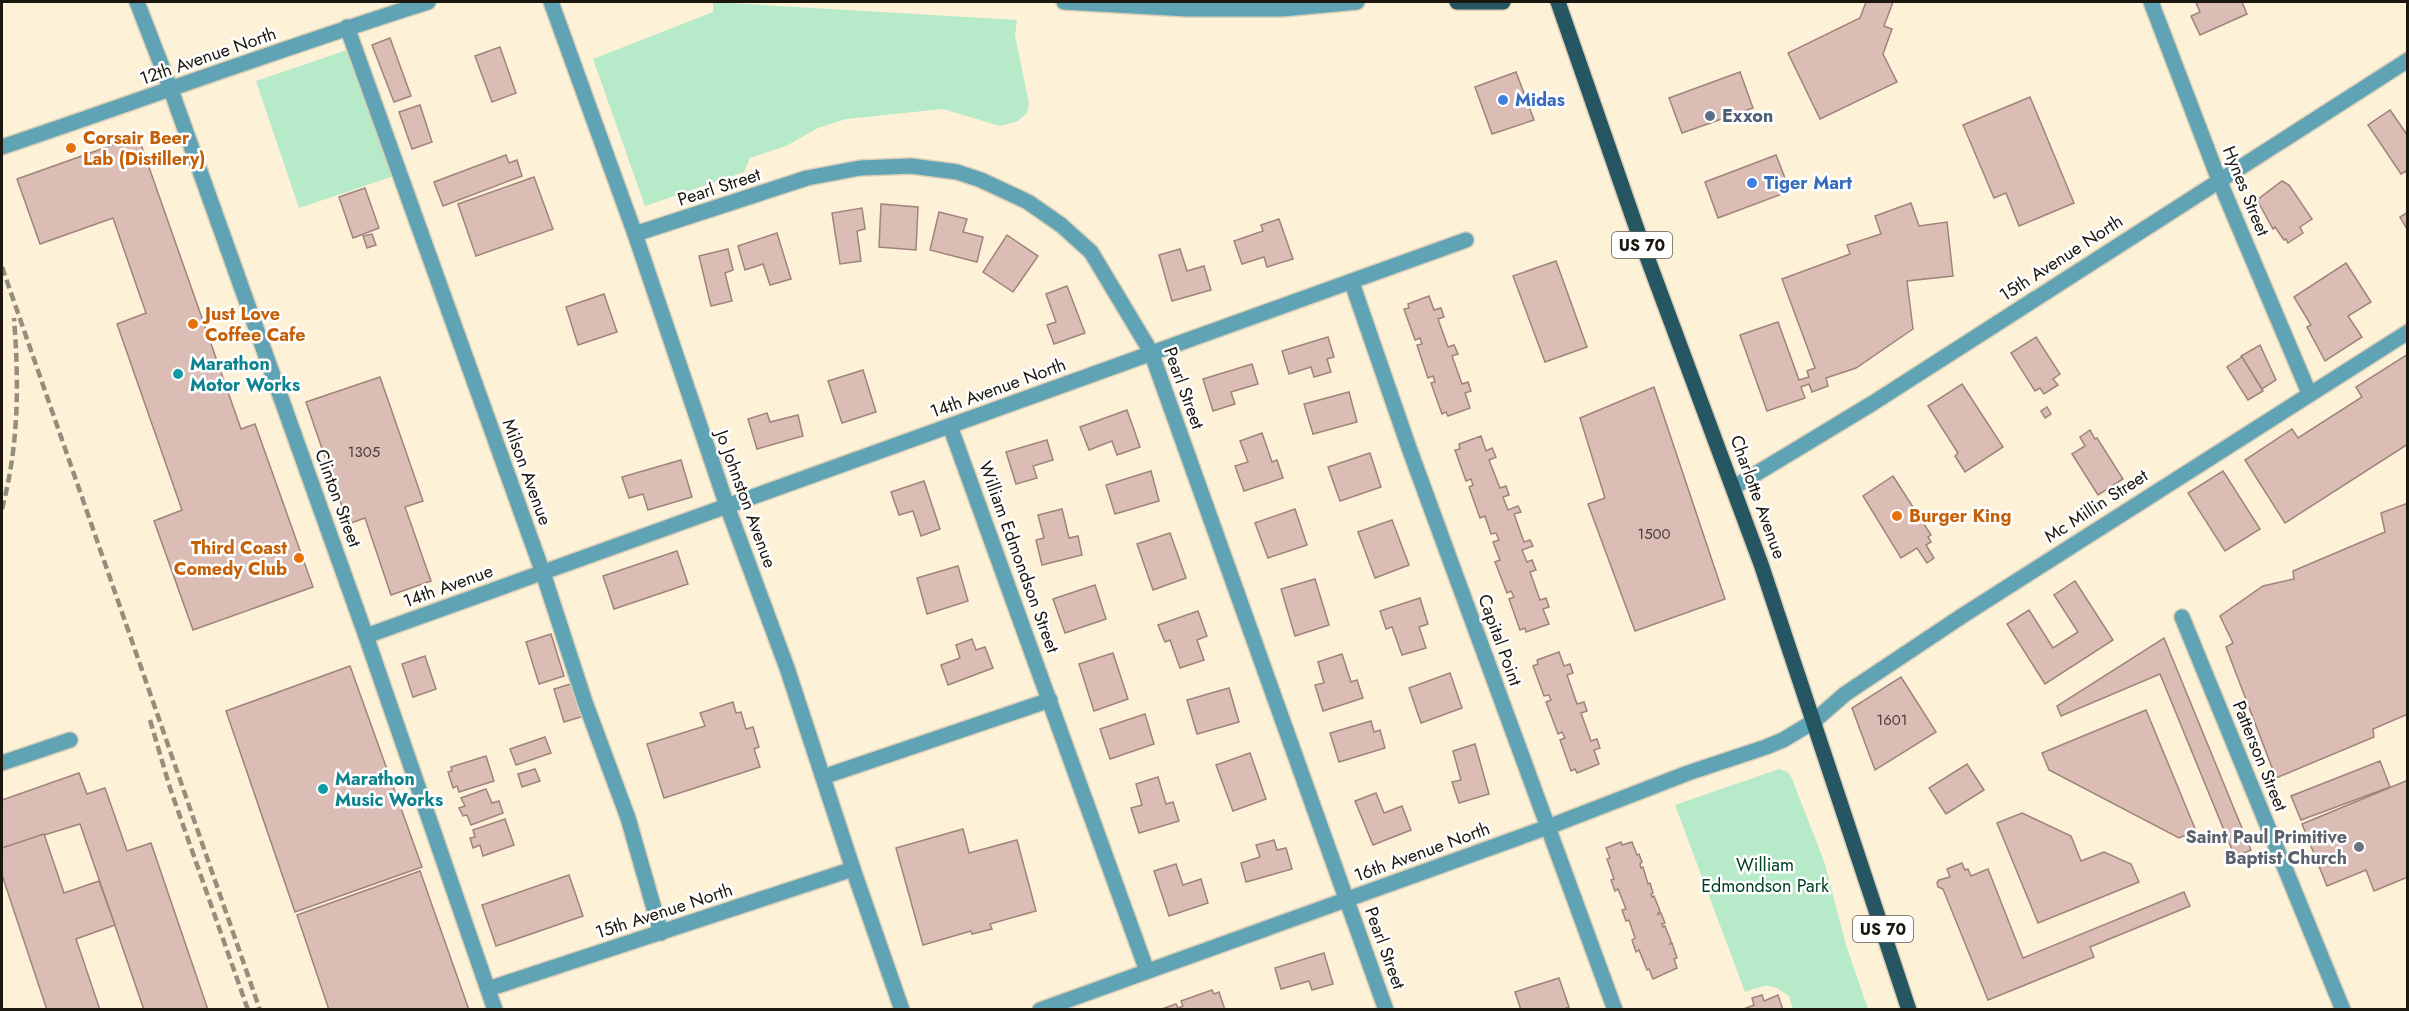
<svg xmlns="http://www.w3.org/2000/svg" width="2409" height="1011" font-family="Jost,sans-serif">
	<style>
		.green { fill: #b6eac8 }
		.building { fill: #dbbdb5; stroke: #9f837c; stroke-width: 1.5 }
		.lines { fill: none; stroke-linecap: round; stroke-linejoin: round }
		.minor-casing { stroke: #d9ceb7; stroke-width: 18 }
		.tertiary-casing { stroke: #d9ceb7; stroke-width: 18 }
		.primary-casing { stroke: #d9ceb7; stroke-width: 18 }
		.minor { stroke: #5fa3b4; stroke-width: 15 }
		.tertiary { stroke: #5fa3b4; stroke-width: 15 }
		.primary { stroke: #255661; stroke-width: 15 }
		.rail { stroke: #968e7c; stroke-width: 4.5; stroke-dasharray: 9 4.5; stroke-linecap: butt }
		.shop-dot { fill: #3f7fe0; stroke: #fff; stroke-width: 2 }
		.service-dot { fill: #5c6f8a; stroke: #fff; stroke-width: 2 }
		.food-dot { fill: #e8710a; stroke: #fff; stroke-width: 2 }
		.culture-dot { fill: #0f9aa8; stroke: #fff; stroke-width: 2 }
		.worship-dot { fill: #6b7280; stroke: #fff; stroke-width: 2 }
		.labels { text-anchor: middle; stroke-width: 5; stroke-linejoin: round; paint-order: stroke }
		.number-label { font-size: 15px; fill: #4b4038 }
		.shield { fill: #fff; stroke: #5f5d56; stroke-width: 1.5 }
		.shield-label { font-size: 16px; font-weight: bold; fill: #1b170e }
		.street-label { font-size: 18px; fill: #1b170e; stroke: #fff }
		.shop-label { font-size: 18px; font-weight: bold; fill: #366cbe; stroke: #fff; text-anchor: start }
		.service-label { font-size: 18px; font-weight: bold; fill: #4e5e75; stroke: #fff; text-anchor: start }
		.food-label { font-size: 18px; font-weight: bold; fill: #c56008; stroke: #fff; text-anchor: start }
		.culture-label { font-size: 18px; font-weight: bold; fill: #0d838f; stroke: #fff; text-anchor: start }
		.worship-label { font-size: 18px; font-weight: bold; fill: #5b616d; stroke: #fff; text-anchor: end }
		.park-label { font-size: 18px; fill: #014123; stroke: #fff }
	</style>
	<rect width="100%" height="100%" fill="#fdf1d7"/>
	<g class="green">
		<polygon points="713,2 1017,20 1015,35 1029,104 1027,113 1018,121 1000,126 943,109 846,119 818,128 786,146 750,158 744,172 645,206 593,59 713,12"/>
		<polygon points="350,49 394,176 299,208 256,81"/>
		<path d="M1779,769L1788,772L1792,779L1824,861L1846,945L1868,1009H1793L1789,996C1770,982 1766,985 1745,992L1675,805Z"/>
	</g>
	<g class="building">
		<polygon points="1866,2 1893,2 1884,26 1892,29 1883,54 1897,82 1820,119 1788,53 1860,18"/>
		<polygon points="2200,2 2242,2 2247,14 2200,35 2191,16 2200,12 2196,3"/>
		<polygon points="390,38 411,96 394,102 372,45"/>
		<polygon points="500,47 516,93 492,102 475,56"/>
		<polygon points="1516,72 1534,120 1492,134 1475,87"/>
		<polygon points="1740,72 1753,108 1682,133 1669,98"/>
		<polygon points="2030,97 2074,203 2019,226 2006,193 1994,198 1963,125"/>
		<polygon points="420,105 432,142 412,149 399,112"/>
		<polygon points="2390,110 2408,136 2408,170 2401,174 2368,125"/>
		<polygon points="138,136 241,429 255,424 313,587 193,630 154,521 182,510 117,324 146,313 113,218 40,244 17,179"/>
		<polygon points="506,155 509,163 517,160 522,176 443,206 434,182"/>
		<polygon points="1776,155 1790,191 1718,218 1705,182"/>
		<polygon points="534,177 553,229 476,256 458,204"/>
		<polygon points="2282,181 2289,185 2312,219 2300,227 2303,233 2288,243 2286,239 2284,240 2275,227 2273,229 2257,200"/>
		<polygon points="365,188 379,228 353,238 339,197"/>
		<polygon points="1911,203 1919,226 1947,222 1953,276 1907,281 1913,329 1856,368 1826,378 1828,386 1812,392 1809,384 1801,387 1805,398 1767,411 1740,335 1778,322 1799,380 1809,377 1807,371 1815,368 1782,279 1850,254 1847,245 1881,234 1875,216"/>
		<polygon points="881,204 918,207 916,250 879,247"/>
		<polygon points="862,208 865,229 857,231 861,261 840,264 832,213"/>
		<polygon points="939,212 967,219 963,232 983,237 977,262 930,250"/>
		<polygon points="2408,212 2408,231 2400,217"/>
		<polygon points="1279,219 1293,259 1267,267 1264,257 1242,264 1234,241 1263,231 1261,225"/>
		<polygon points="777,233 791,279 770,285 763,264 745,270 738,246"/>
		<polygon points="372,234 376,245 367,248 363,236"/>
		<polygon points="1007,235 1038,256 1013,292 983,272"/>
		<polygon points="728,249 733,270 725,273 732,301 711,306 699,256"/>
		<polygon points="1180,249 1187,271 1204,266 1211,290 1172,301 1159,255"/>
		<polygon points="1556,261 1587,347 1545,362 1513,276"/>
		<polygon points="2346,263 2371,302 2348,316 2362,337 2325,361 2307,327 2311,325 2294,297"/>
		<polygon points="1067,286 1085,333 1054,344 1047,325 1056,322 1046,294"/>
		<polygon points="604,294 617,332 578,345 566,307"/>
		<polygon points="1429,296 1434,310 1441,308 1444,317 1438,319 1448,347 1454,345 1458,354 1452,356 1462,384 1468,382 1471,391 1465,393 1470,408 1448,416 1446,412 1442,414 1431,383 1435,382 1433,376 1428,378 1417,345 1422,344 1420,338 1415,340 1404,309 1409,308 1408,304"/>
		<polygon points="1328,337 1334,357 1327,359 1331,372 1314,377 1311,367 1289,374 1282,351"/>
		<polygon points="2036,337 2060,374 2053,379 2058,385 2044,394 2040,388 2035,391 2011,353"/>
		<polygon points="2260,345 2276,380 2262,389 2241,356"/>
		<polygon points="2408,354 2408,444 2285,523 2245,460 2292,429 2298,438 2362,397 2356,387"/>
		<polygon points="2242,357 2263,391 2248,400 2227,367"/>
		<polygon points="1252,364 1258,384 1231,392 1235,404 1213,411 1203,379"/>
		<polygon points="863,370 876,412 842,423 828,381"/>
		<polygon points="380,377 423,501 405,507 431,581 391,595 365,518 348,524 306,402"/>
		<polygon points="1962,384 2003,447 1965,472 1955,456 1958,453 1928,406"/>
		<polygon points="1654,387 1725,599 1635,631 1588,504 1605,498 1580,418"/>
		<polygon points="1349,392 1357,422 1313,434 1304,404"/>
		<polygon points="2047,407 2051,414 2045,418 2041,411"/>
		<polygon points="1127,410 1140,447 1117,455 1112,441 1089,450 1080,427"/>
		<polygon points="767,413 770,422 798,415 803,436 757,449 748,419"/>
		<polygon points="2090,430 2095,439 2097,438 2123,479 2098,495 2072,454 2085,446 2080,437"/>
		<polygon points="1262,433 1272,462 1277,460 1283,478 1244,491 1235,466 1248,462 1240,441"/>
		<polygon points="1481,436 1486,451 1492,448 1496,457 1489,460 1500,488 1506,486 1509,495 1503,497 1508,510 1518,506 1521,512 1514,514 1524,542 1530,540 1533,546 1522,550 1527,562 1532,560 1536,570 1530,572 1540,600 1546,598 1549,607 1543,609 1549,624 1526,632 1525,628 1520,630 1509,599 1514,597 1511,591 1507,593 1495,562 1500,560 1493,542 1499,540 1496,533 1491,534 1485,516 1480,518 1469,487 1473,485 1471,479 1466,481 1455,450 1460,449 1459,444"/>
		<polygon points="1047,440 1053,460 1033,466 1037,478 1016,484 1006,452"/>
		<polygon points="1370,453 1381,487 1340,501 1328,467"/>
		<polygon points="681,460 692,497 648,510 643,494 629,498 622,477"/>
		<polygon points="1151,471 1159,501 1115,514 1106,485"/>
		<polygon points="2223,471 2260,529 2225,551 2188,493"/>
		<polygon points="1893,476 1931,535 1928,537 1931,542 1926,545 1934,558 1927,563 1917,548 1901,558 1863,496"/>
		<polygon points="924,481 940,529 921,536 913,511 899,515 891,492"/>
		<polygon points="2408,503 2408,714 2373,729 2374,737 2276,778 2226,647 2233,643 2220,616 2263,586 2294,579 2293,571 2385,532 2381,513"/>
		<polygon points="1062,509 1069,538 1078,536 1082,555 1042,565 1036,540 1044,538 1038,515"/>
		<polygon points="1295,509 1307,545 1268,558 1255,523"/>
		<polygon points="1392,520 1409,565 1375,578 1358,532"/>
		<polygon points="1170,533 1186,578 1153,590 1137,544"/>
		<polygon points="677,551 688,584 614,609 603,576"/>
		<polygon points="958,566 968,601 927,614 917,578"/>
		<polygon points="1315,579 1329,625 1295,636 1281,589"/>
		<polygon points="2075,581 2113,640 2045,684 2007,624 2029,610 2053,648 2078,632 2054,595"/>
		<polygon points="1095,585 1106,619 1065,633 1053,599"/>
		<polygon points="1420,598 1428,624 1419,627 1426,648 1402,655 1392,627 1386,629 1380,611"/>
		<polygon points="1198,611 1207,636 1197,640 1204,660 1180,668 1170,640 1165,642 1158,625"/>
		<polygon points="551,634 564,676 539,684 526,642"/>
		<polygon points="2164,638 2251,850 2235,857 2160,674 2061,716 2057,706"/>
		<polygon points="972,639 976,650 985,647 993,668 948,685 941,665 960,658 956,645"/>
		<polygon points="1559,652 1564,666 1570,664 1573,673 1567,675 1577,704 1584,702 1587,711 1581,713 1591,741 1597,739 1600,748 1594,750 1599,764 1577,773 1575,769 1571,771 1560,740 1565,738 1562,732 1558,734 1546,702 1551,700 1549,695 1544,696 1533,666 1538,664 1537,660"/>
		<polygon points="1113,653 1128,699 1094,711 1079,664"/>
		<polygon points="1342,654 1351,682 1357,680 1363,698 1323,711 1315,685 1324,683 1318,662"/>
		<polygon points="425,656 436,689 413,697 402,664"/>
		<polygon points="350,666 422,867 295,912 226,711"/>
		<polygon points="1450,673 1462,708 1421,723 1409,688"/>
		<polygon points="1901,677 1936,732 1875,770 1852,708"/>
		<polygon points="574,683 584,716 564,722 554,689"/>
		<polygon points="1229,688 1239,722 1197,734 1187,700"/>
		<polygon points="733,702 736,713 741,712 746,729 753,727 759,747 754,749 760,767 664,798 647,744 705,726 700,713"/>
		<polygon points="2146,710 2196,831 2179,838 2049,770 2042,753"/>
		<polygon points="1145,714 1154,744 1110,759 1100,729"/>
		<polygon points="1371,721 1374,732 1380,730 1385,748 1339,762 1330,733"/>
		<polygon points="545,737 551,753 516,765 510,749"/>
		<polygon points="1475,744 1489,794 1459,803 1452,782 1461,780 1453,751"/>
		<polygon points="1250,753 1266,799 1233,811 1216,765"/>
		<polygon points="486,756 494,781 459,792 457,786 453,788 448,772 452,771 451,767"/>
		<polygon points="2380,761 2390,787 2301,820 2291,796"/>
		<polygon points="1967,764 1984,790 1946,814 1929,788"/>
		<polygon points="535,769 540,781 522,787 518,774"/>
		<polygon points="79,773 87,794 105,788 127,851 151,843 208,1010 144,1010 80,824 2,848 2,800"/>
		<polygon points="1158,777 1166,804 1173,802 1179,821 1139,833 1131,808 1142,805 1136,784"/>
		<polygon points="2408,780 2408,877 2374,891 2366,870 2327,886 2302,824"/>
		<polygon points="486,789 492,803 499,801 503,813 471,825 467,815 463,816 459,808 465,806 461,798"/>
		<polygon points="1376,793 1384,813 1402,806 1411,830 1373,845 1355,801"/>
		<polygon points="2022,813 2071,836 2081,861 2104,852 2131,864 2139,882 2038,923 1997,823"/>
		<polygon points="505,819 514,845 483,856 480,845 473,848 470,838 475,837 473,830"/>
		<polygon points="963,829 969,853 1017,840 1036,911 990,924 992,929 972,934 971,931 923,945 896,848"/>
		<polygon points="44,834 64,893 99,881 115,925 76,939 100,1010 47,1010 2,875 2,848"/>
		<polygon points="1274,840 1277,850 1286,848 1292,869 1246,882 1241,863 1260,857 1256,845"/>
		<polygon points="1621,842 1622,845 1632,842 1637,855 1639,854 1642,862 1640,864 1641,868 1643,867 1648,884 1650,883 1653,893 1651,894 1652,897 1654,896 1660,911 1658,914 1661,913 1665,923 1662,924 1663,927 1665,926 1671,941 1670,944 1672,943 1677,958 1674,959 1677,968 1653,979 1649,969 1647,970 1639,950 1636,952 1632,940 1635,938 1629,920 1626,921 1622,910 1626,909 1618,889 1615,891 1611,880 1614,879 1607,859 1610,858 1606,848"/>
		<polygon points="1962,863 1965,870 1968,869 1971,876 1988,869 2023,958 2184,892 2190,906 2090,947 2094,957 1988,1000 1943,889 1938,887 1937,883 1939,880 1950,877 1947,869"/>
		<polygon points="1176,864 1183,885 1201,879 1208,903 1169,916 1154,871"/>
		<polygon points="420,871 469,1010 329,1010 297,915"/>
		<polygon points="569,875 583,916 496,946 482,905"/>
		<polygon points="1324,953 1333,984 1312,990 1309,981 1281,989 1275,968"/>
		<polygon points="1559,978 1569,1007 1562,1010 1521,1010 1515,992"/>
		<polygon points="1212,990 1214,994 1219,992 1225,1010 1159,1010 1176,1004 1178,1008 1183,1006 1181,1001"/>
		<polygon points="1762,995 1764,1001 1778,995 1783,1010 1741,1010 1754,1005 1752,998"/>
	</g>
	<g class="lines">
		<g class="minor-casing">
			<g id="minor">
				<polyline points="137,2 171,90 366,636 495,1010"/>
				<polyline points="1064,2 1188,9 1282,9 1357,2"/>
				<polyline points="2151,2 2219,180 2309,393"/>
				<polyline points="347,27 543,573 585,702 628,818 661,933"/>
				<polyline points="635,234 807,178 860,168 911,166 957,172 981,180 1028,202 1061,225 1091,252 1151,352 1386,1010"/>
				<polyline points="1352,283 1409,448 1615,1010"/>
				<polyline points="950,426 1147,971"/>
				<polyline points="1734,487 1873,403 2408,60"/>
				<polyline points="2182,617 2343,1010"/>
				<polyline points="366,636 1466,240"/>
				<polyline points="1813,722 1845,694 1962,616 2408,332"/>
				<polyline points="2,763 70,740"/>
				<polyline points="823,777 1050,700"/>
				<polyline points="488,989 853,869"/>
			</g>
		</g>
		<g class="tertiary-casing">
			<g id="tertiary">
				<polyline points="551,2 635,234 727,506 787,668 853,869 902,1010"/>
				<path d="M2,147C144,99 285,47 428,2"/>
				<polyline points="1040,1010 1548,827 1688,773 1766,747 1783,740 1813,722"/>
			</g>
		</g>
		<g class="primary-casing">
			<g id="primary">
				<polyline points="1457,2 1503,2"/>
				<polyline points="1558,2 1640,238 1761,564 1909,1010"/>
			</g>
		</g>
		<use href="#minor" class="minor"/>
		<use href="#tertiary" class="tertiary"/>
		<use href="#primary" class="primary"/>
		<g class="rail">
			<polyline points="2,267 260,1010"/>
			<path d="M2,509C19,444 19,384 14,318"/>
			<polyline points="150,720 170,788 248,1010"/>
		</g>
	</g>
	<g class="shop-dot">
		<circle cx="1503" cy="100" r="6"/>
		<circle cx="1752" cy="183" r="6"/>
	</g>
	<circle class="service-dot" cx="1710" cy="116" r="6"/>
	<g class="food-dot">
		<circle cx="71" cy="148" r="6"/>
		<circle cx="193" cy="324" r="6"/>
		<circle cx="1897" cy="516" r="6"/>
		<circle cx="299" cy="558" r="6"/>
	</g>
	<g class="culture-dot">
		<circle cx="178" cy="374" r="6"/>
		<circle cx="323" cy="789" r="6"/>
	</g>
	<circle class="worship-dot" cx="2359" cy="847" r="6"/>
	<g class="labels">
		<g class="number-label">
			<text x="364" y="457">1305</text>
			<text x="1654" y="539">1500</text>
			<text x="1892" y="725">1601</text>
		</g>
		<g class="shield">
			<rect x="1612" y="232" width="60" height="26" rx="4.5"/>
			<rect x="1853" y="916" width="60" height="26" rx="4.5"/>
		</g>
		<g class="shield-label">
			<text x="1642" y="251">US 70</text>
			<text x="1883" y="935">US 70</text>
		</g>
		<g class="street-label">
			<text transform="translate(208 56) rotate(-19)" y="6">12th Avenue North</text>
			<text transform="translate(719 187) rotate(-18)" y="6">Pearl Street</text>
			<text transform="translate(2246 191) rotate(68)" y="6">Hynes Street</text>
			<text transform="translate(2061 258) rotate(-33)" y="6">15th Avenue North</text>
			<text transform="translate(998 388) rotate(-20)" y="6">14th Avenue North</text>
			<text transform="translate(1184 388) rotate(70)" y="6">Pearl Street</text>
			<text transform="translate(527 472) rotate(70)" y="6">Milson Avenue</text>
			<text transform="translate(1758 497) rotate(70)" y="6">Charlotte Avenue</text>
			<text transform="translate(338 498) rotate(70)" y="6">Clinton Street</text>
			<text transform="translate(746 499) rotate(70)" y="6">Jo Johnston Avenue</text>
			<text transform="translate(2096 506) rotate(-33)" y="6">Mc Millin Street</text>
			<text transform="translate(1019 557) rotate(70)" y="6">William Edmondson Street</text>
			<text transform="translate(448 586) rotate(-20)" y="6">14th Avenue</text>
			<text transform="translate(1500 640) rotate(70)" y="6">Capital Point</text>
			<text transform="translate(2260 756) rotate(68)" y="6">Patterson Street</text>
			<text transform="translate(1422 852) rotate(-20)" y="6">16th Avenue North</text>
			<text transform="translate(664 911) rotate(-18)" y="6">15th Avenue North</text>
			<text transform="translate(1385 948) rotate(70)" y="6">Pearl Street</text>
		</g>
		<g class="shop-label">
			<text x="1515" y="106">Midas</text>
			<text x="1764" y="189">Tiger Mart</text>
		</g>
		<g class="service-label">
			<text x="1722" y="122">Exxon</text>
		</g>
		<g class="food-label">
			<text x="83" y="144">Corsair Beer<tspan x="83" dy="21">Lab (Distillery)</tspan></text>
			<text x="205" y="320">Just Love<tspan x="205" dy="21">Coffee Cafe</tspan></text>
			<text x="1909" y="522">Burger King</text>
			<text x="287" y="554" text-anchor="end">Third Coast<tspan x="287" dy="21">Comedy Club</tspan></text>
		</g>
		<g class="culture-label">
			<text x="190" y="370">Marathon<tspan x="190" dy="21">Motor Works</tspan></text>
			<text x="335" y="785">Marathon<tspan x="335" dy="21">Music Works</tspan></text>
		</g>
		<g class="worship-label">
			<text x="2347" y="843">Saint Paul Primitive<tspan x="2347" dy="21">Baptist Church</tspan></text>
		</g>
		<g class="park-label">
			<text x="1765" y="871">William<tspan x="1765" dy="21">Edmondson Park</tspan></text>
		</g>
	</g>
	<rect width="2409" height="1011" fill="none" stroke="#1b170e" stroke-width="6"/>
</svg>
